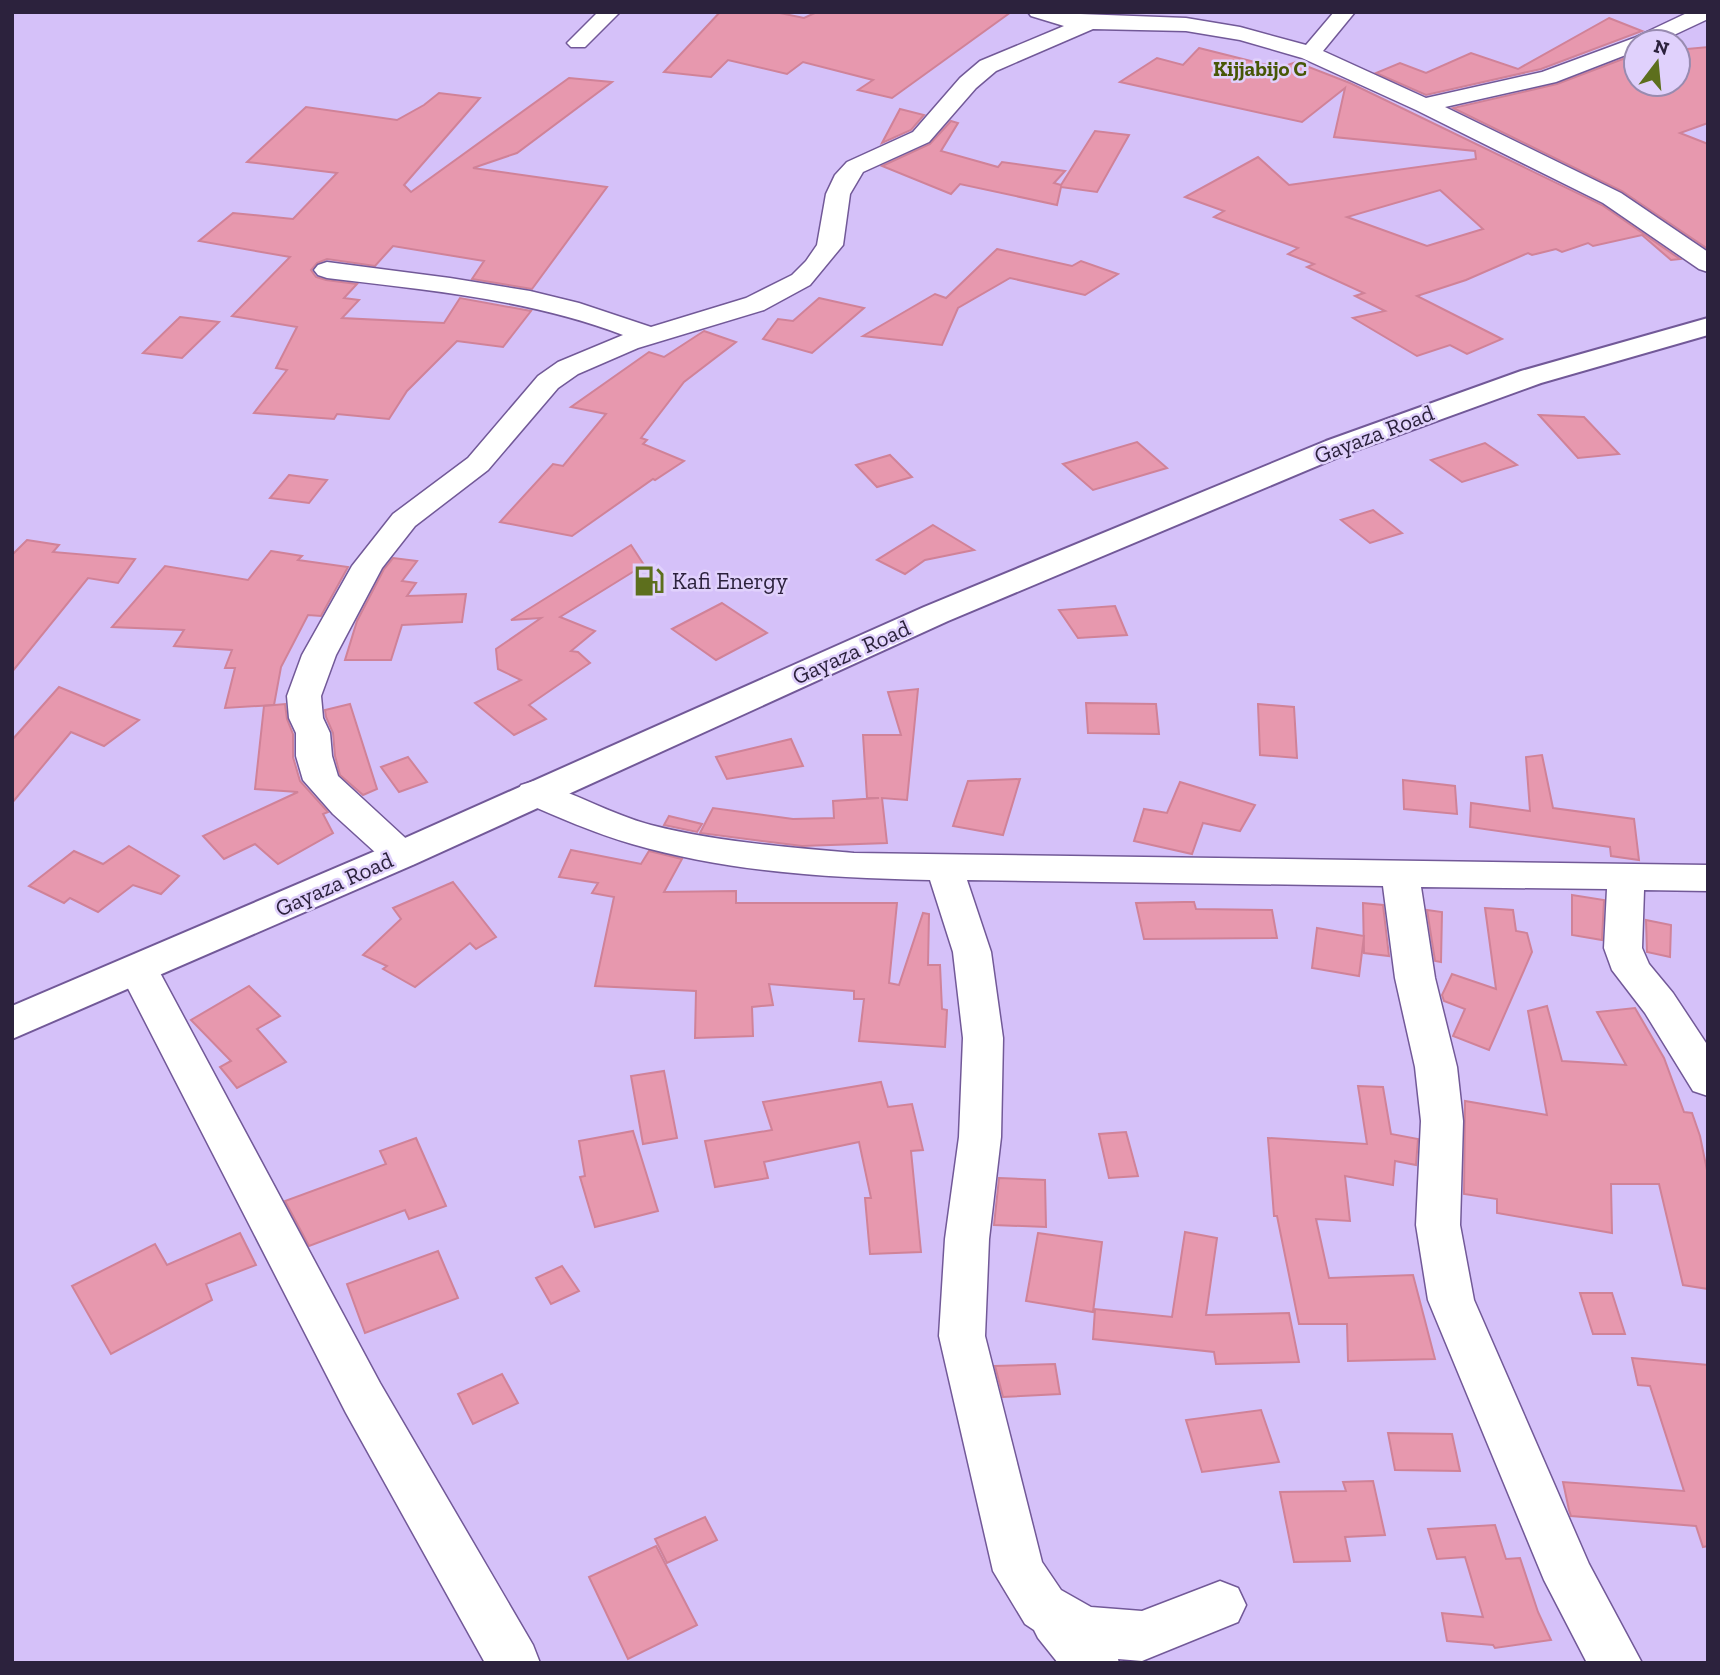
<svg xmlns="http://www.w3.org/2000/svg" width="1720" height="1675" font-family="'Zilla Slab',serif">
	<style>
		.building { fill: #e798ae; stroke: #d08298; stroke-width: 2; fill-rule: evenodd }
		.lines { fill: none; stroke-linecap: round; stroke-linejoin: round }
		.street-casing { stroke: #725998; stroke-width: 3 }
		.primary-casing { stroke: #725998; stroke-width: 4 }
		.street { fill: #fff; fill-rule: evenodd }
		.primary { fill: #fff; fill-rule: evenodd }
		.labels { text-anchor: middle; stroke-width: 5; stroke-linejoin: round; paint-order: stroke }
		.far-quarter-label { font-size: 21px; font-weight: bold; fill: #475705; stroke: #e0d1fc }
		.street-label { font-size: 23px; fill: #2c223d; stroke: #e0d1fc }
		.poi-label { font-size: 23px; fill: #2c223d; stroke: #e0d1fc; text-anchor: start }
	</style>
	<rect width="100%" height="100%" fill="#d5c1f9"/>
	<g class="building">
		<polygon points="720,12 775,12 804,18 817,12 1011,12 892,98 858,90 873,80 803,62 787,74 728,60 711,77 664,72"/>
		<polygon points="1609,18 1642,31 1541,69 1426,95 1376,73 1400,63 1426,73 1471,53 1518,69"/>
		<polygon points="1678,46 1687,49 1708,47 1708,123 1680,133 1708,144 1708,249 1622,191 1453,108 1557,84 1636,54 1636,84 1678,84"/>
		<path d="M1199,48L1279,68L1296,62L1350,83L1602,205L1680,259L1671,260L1642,235L1593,246L1588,243L1562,252L1556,249L1532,255L1528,253L1466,280L1417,296L1502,339L1467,354L1450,345L1417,356L1353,318L1385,311L1355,296L1364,293L1307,267L1314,264L1288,254L1298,248L1214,217L1224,211L1185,197L1258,157L1289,185L1476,159L1475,151L1334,137L1345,88L1302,122L1120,82L1157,58L1183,65ZM1440,190L1483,229L1427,246L1347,217Z"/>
		<polygon points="569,78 612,82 517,153 473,168 607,187 532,289 472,279 484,261 393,246 375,266 327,259 317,263 311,270 316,277 326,280 357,284 344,298 359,300 342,318 444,323 460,298 531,311 503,347 457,341 407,391 389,419 337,414 334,419 254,413 287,370 276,368 297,327 232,316 290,257 199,241 233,213 293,219 337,173 247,162 306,107 397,120 424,105 439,93 480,98 404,185 411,192"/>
		<polygon points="900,109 924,115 911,130 882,143"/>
		<polygon points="951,121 958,123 941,151 998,167 1002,162 1065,171 1054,183 1061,185 1095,131 1129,135 1097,192 1061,187 1057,205 960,184 951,194 882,166 930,144"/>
		<polygon points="997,249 1072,266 1081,261 1118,274 1085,295 1010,278 958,308 942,345 863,336 935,294 946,298"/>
		<polygon points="819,298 864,308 812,353 763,339 778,319 793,321"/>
		<polygon points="180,317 219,322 182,358 143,353"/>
		<polygon points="704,331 736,342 684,382 641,438 647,440 643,444 684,461 655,480 653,479 572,536 500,522 553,464 563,466 606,414 571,407 649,352 664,357"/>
		<polygon points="1539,415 1584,417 1619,454 1578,458"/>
		<polygon points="1137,442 1167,468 1093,490 1063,464"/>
		<polygon points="1485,443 1517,465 1462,482 1431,460"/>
		<polygon points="890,455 912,477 877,487 856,465"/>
		<polygon points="289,475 327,480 309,503 270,498"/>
		<polygon points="1373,510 1402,533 1370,543 1341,520"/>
		<polygon points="933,525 974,550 925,560 905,574 877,560"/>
		<polygon points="27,540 59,545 53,552 135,559 118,583 88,578 12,672 12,555"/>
		<polygon points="631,545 644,565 560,617 595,631 571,651 578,652 590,663 529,705 546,719 514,735 475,703 521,680 498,669 496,649 541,618 511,620"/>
		<polygon points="271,551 302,556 298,560 348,567 321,616 308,615 281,667 274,705 225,708 235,668 225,668 232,650 174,646 184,630 112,627 165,566 248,580"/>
		<polygon points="393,558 417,561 402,581 416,583 407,596 466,594 462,622 402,625 391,660 345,660 357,621 384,569"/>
		<polygon points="722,603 767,633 716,660 672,629"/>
		<polygon points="1115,606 1127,635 1078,638 1059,610"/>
		<polygon points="59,687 139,720 104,746 71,732 12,803 12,740"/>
		<polygon points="918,689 907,800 882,798 887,843 802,846 700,833 713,808 793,819 834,818 833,801 879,798 867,798 863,735 901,735 888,692"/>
		<polygon points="1086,703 1156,704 1159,734 1088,733"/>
		<polygon points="285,704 287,719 293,734 293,757 300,781 328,812 323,814 333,833 278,864 255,844 224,859 203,836 298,792 255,789 264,706"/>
		<polygon points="350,704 377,789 363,795 340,775 335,756 333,733 326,717 325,710"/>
		<polygon points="1258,704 1294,707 1297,758 1260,755"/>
		<polygon points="791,739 803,766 727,779 716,757"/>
		<polygon points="1542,755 1553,808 1634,819 1639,860 1611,856 1610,847 1470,827 1471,803 1530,811 1526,757"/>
		<polygon points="408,757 427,782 399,792 381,767"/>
		<polygon points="1020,779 1003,835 953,826 968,781"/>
		<polygon points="1403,780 1455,786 1457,814 1404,809"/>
		<polygon points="1180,782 1203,789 1255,805 1240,831 1203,823 1192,854 1134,841 1144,809 1167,813"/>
		<polygon points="669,816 702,824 697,832 664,825"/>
		<polygon points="129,846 179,876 161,894 133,885 98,912 70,898 64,903 29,886 74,851 103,864"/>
		<polygon points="571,850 641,864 649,851 682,859 664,892 736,891 736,903 897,903 889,983 899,985 923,913 929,914 928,965 940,965 942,1009 947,1010 945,1047 859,1041 864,999 854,999 854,991 769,984 773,1005 752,1007 753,1036 695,1038 696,991 595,986 614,897 592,893 598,883 559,877"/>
		<polygon points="453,882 496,937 476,949 470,943 415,987 383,969 387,966 363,955 401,919 393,908"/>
		<polygon points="1572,895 1604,900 1602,940 1572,935"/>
		<polygon points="1184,902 1194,902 1196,909 1272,910 1277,938 1144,939 1136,903"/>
		<polygon points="1363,903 1383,905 1389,956 1364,953"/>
		<polygon points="1485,908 1513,910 1516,931 1527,933 1532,952 1489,1050 1453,1036 1465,1009 1444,1001 1442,995 1452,974 1496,989"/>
		<polygon points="1427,910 1442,912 1441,962 1435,961"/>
		<polygon points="1646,920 1671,925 1670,957 1647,952"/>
		<polygon points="1317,928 1364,936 1359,976 1312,968"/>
		<polygon points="249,986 280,1016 257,1029 286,1062 237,1088 220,1067 231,1061 191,1020"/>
		<polygon points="1547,1006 1562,1061 1626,1065 1597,1012 1635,1008 1664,1058 1684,1112 1692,1113 1700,1136 1708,1175 1708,1289 1683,1285 1659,1184 1611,1184 1612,1233 1497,1213 1497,1199 1464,1194 1465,1101 1547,1115 1528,1011"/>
		<polygon points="664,1071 677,1138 643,1144 631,1076"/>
		<polygon points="881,1082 888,1107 912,1104 923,1150 911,1151 921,1252 870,1254 865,1198 871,1198 859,1142 764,1162 768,1178 715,1187 705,1141 772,1130 763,1102"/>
		<polygon points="1358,1086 1383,1087 1391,1134 1418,1139 1416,1165 1395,1161 1393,1185 1345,1176 1350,1221 1316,1219 1329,1278 1413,1275 1435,1359 1348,1361 1347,1324 1299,1324 1277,1216 1274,1216 1268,1138 1367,1144"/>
		<polygon points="633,1131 658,1211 595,1227 580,1177 585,1176 579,1141"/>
		<polygon points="1126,1132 1138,1176 1109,1178 1099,1134"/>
		<polygon points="416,1138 446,1206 409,1219 405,1210 309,1246 285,1201 386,1164 380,1151"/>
		<polygon points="999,1178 1045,1180 1046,1227 994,1225"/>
		<polygon points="1185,1232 1217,1238 1206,1315 1289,1313 1299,1362 1216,1364 1214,1352 1093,1339 1095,1309 1172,1317"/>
		<polygon points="240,1233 256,1265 206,1284 212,1300 111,1354 72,1286 155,1244 167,1265"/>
		<polygon points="1038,1233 1102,1242 1093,1312 1026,1301"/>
		<polygon points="438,1251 458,1298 365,1333 347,1284"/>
		<polygon points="562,1266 579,1291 551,1304 536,1278"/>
		<polygon points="1580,1293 1612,1293 1625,1334 1593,1334"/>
		<polygon points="1632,1358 1708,1365 1708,1546 1703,1547 1696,1526 1571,1516 1569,1510 1563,1482 1684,1491 1650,1386 1638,1385"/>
		<polygon points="1055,1364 1060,1394 1003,1397 995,1366"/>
		<polygon points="502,1374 518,1403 473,1424 458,1394"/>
		<polygon points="1261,1410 1279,1462 1202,1472 1186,1420"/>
		<polygon points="1388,1433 1452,1434 1460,1471 1395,1470"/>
		<polygon points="1373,1481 1385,1535 1345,1537 1350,1561 1294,1562 1280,1492 1346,1491 1343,1482"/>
		<polygon points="705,1517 717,1540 667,1563 655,1539"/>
		<polygon points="1495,1525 1506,1559 1520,1558 1538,1612 1551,1640 1495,1648 1493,1645 1447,1641 1442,1613 1483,1617 1465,1557 1437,1559 1428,1529"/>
		<polygon points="656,1546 697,1625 628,1659 589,1577"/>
	</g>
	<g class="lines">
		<g class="street-casing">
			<g id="street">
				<polygon points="598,12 620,12 585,47 571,47 567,43"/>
				<path d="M1028,12L1186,18L1240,27L1306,45L1334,12H1355L1323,51L1426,98L1542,72L1634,38L1689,12H1708V19L1659,42H1636V51L1556,82L1445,107L1621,193L1708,252V272L1699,269L1603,203L1416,110L1302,58L1240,40L1186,31L1093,29L996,71L976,88L929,142L863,172L850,194L843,245L810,285L764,310L638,348L578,374L558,388L488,470L415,526L382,568L336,655L321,696L323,718L330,733L332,756L338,776L414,846L420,855L414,864L401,868L388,864L333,814L303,780L296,756V733L289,718L287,696L302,655L352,566L393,514L468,458L538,376L558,362L623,335C528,299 427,290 327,278L318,275L314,270L318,265L327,262L450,278L530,291L579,303L651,327L746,298L792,275L806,261L817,245L826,194L835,175L847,162L913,132L960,78L980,61L1064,26L1031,16Z"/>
				<path d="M534,781C574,792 610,814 651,825C717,842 786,847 854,853L1708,865V891L1644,890L1642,948L1649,964L1673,993L1708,1046V1096L1693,1091L1645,1013L1612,970L1604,948L1607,889L1421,887L1435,978L1457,1067L1463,1121L1460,1225L1474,1300L1589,1564L1642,1663H1587L1544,1580L1428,1300L1416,1225L1421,1121L1415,1067L1395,978L1383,886L967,880L991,952L1003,1038L1001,1137L989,1239L985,1336L1042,1562L1061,1590L1091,1607L1142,1611L1220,1581L1238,1588L1246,1605L1238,1622L1142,1661L1118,1659L1119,1663H1058L1038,1638L1034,1630L1025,1624L993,1571L939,1336L945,1239L959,1137L963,1038L953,952L930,880C830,878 728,872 632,844C594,833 558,817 521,801L516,793L521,785Z"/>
				<polygon points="138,955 152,959 158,969 380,1383 533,1645 540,1663 485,1663 346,1413 118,969 124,959"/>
			</g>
		</g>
		<g class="primary-casing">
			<polygon id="primary" points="1708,318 1708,335 1541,383 1348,453 948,621 415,864 12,1039 12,1006 387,846 924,607 1326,441 1521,371"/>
		</g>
		<use href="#street" class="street"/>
		<use href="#primary" class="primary"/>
	</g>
	<defs>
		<g id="fuel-bare" transform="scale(2.415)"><path d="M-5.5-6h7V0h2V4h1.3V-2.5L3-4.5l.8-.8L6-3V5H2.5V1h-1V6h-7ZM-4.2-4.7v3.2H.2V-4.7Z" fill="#5d6f1d" stroke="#e0d1fc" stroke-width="2.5" paint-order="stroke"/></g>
	</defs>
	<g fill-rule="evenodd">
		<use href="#fuel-bare" x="649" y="581"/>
	</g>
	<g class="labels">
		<g class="far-quarter-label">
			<text x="1260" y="76">Kijjabijo C</text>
		</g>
		<g class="street-label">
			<text transform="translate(1374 434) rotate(-21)" y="8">Gayaza Road</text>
			<text transform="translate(851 652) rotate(-24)" y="8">Gayaza Road</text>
			<text transform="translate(334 884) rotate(-24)" y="8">Gayaza Road</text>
		</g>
		<g class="poi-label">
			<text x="672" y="589">Kafi Energy</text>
		</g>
	</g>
	<rect width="1720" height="1675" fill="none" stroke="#2c223d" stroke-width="28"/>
	<g transform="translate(1657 63) rotate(16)"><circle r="33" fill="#e0d1fc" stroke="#988bb0" stroke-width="2"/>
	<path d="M0-5L12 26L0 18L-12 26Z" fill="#5d6f1d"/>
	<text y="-10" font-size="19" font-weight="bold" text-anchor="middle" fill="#2c223d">N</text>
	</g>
</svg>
